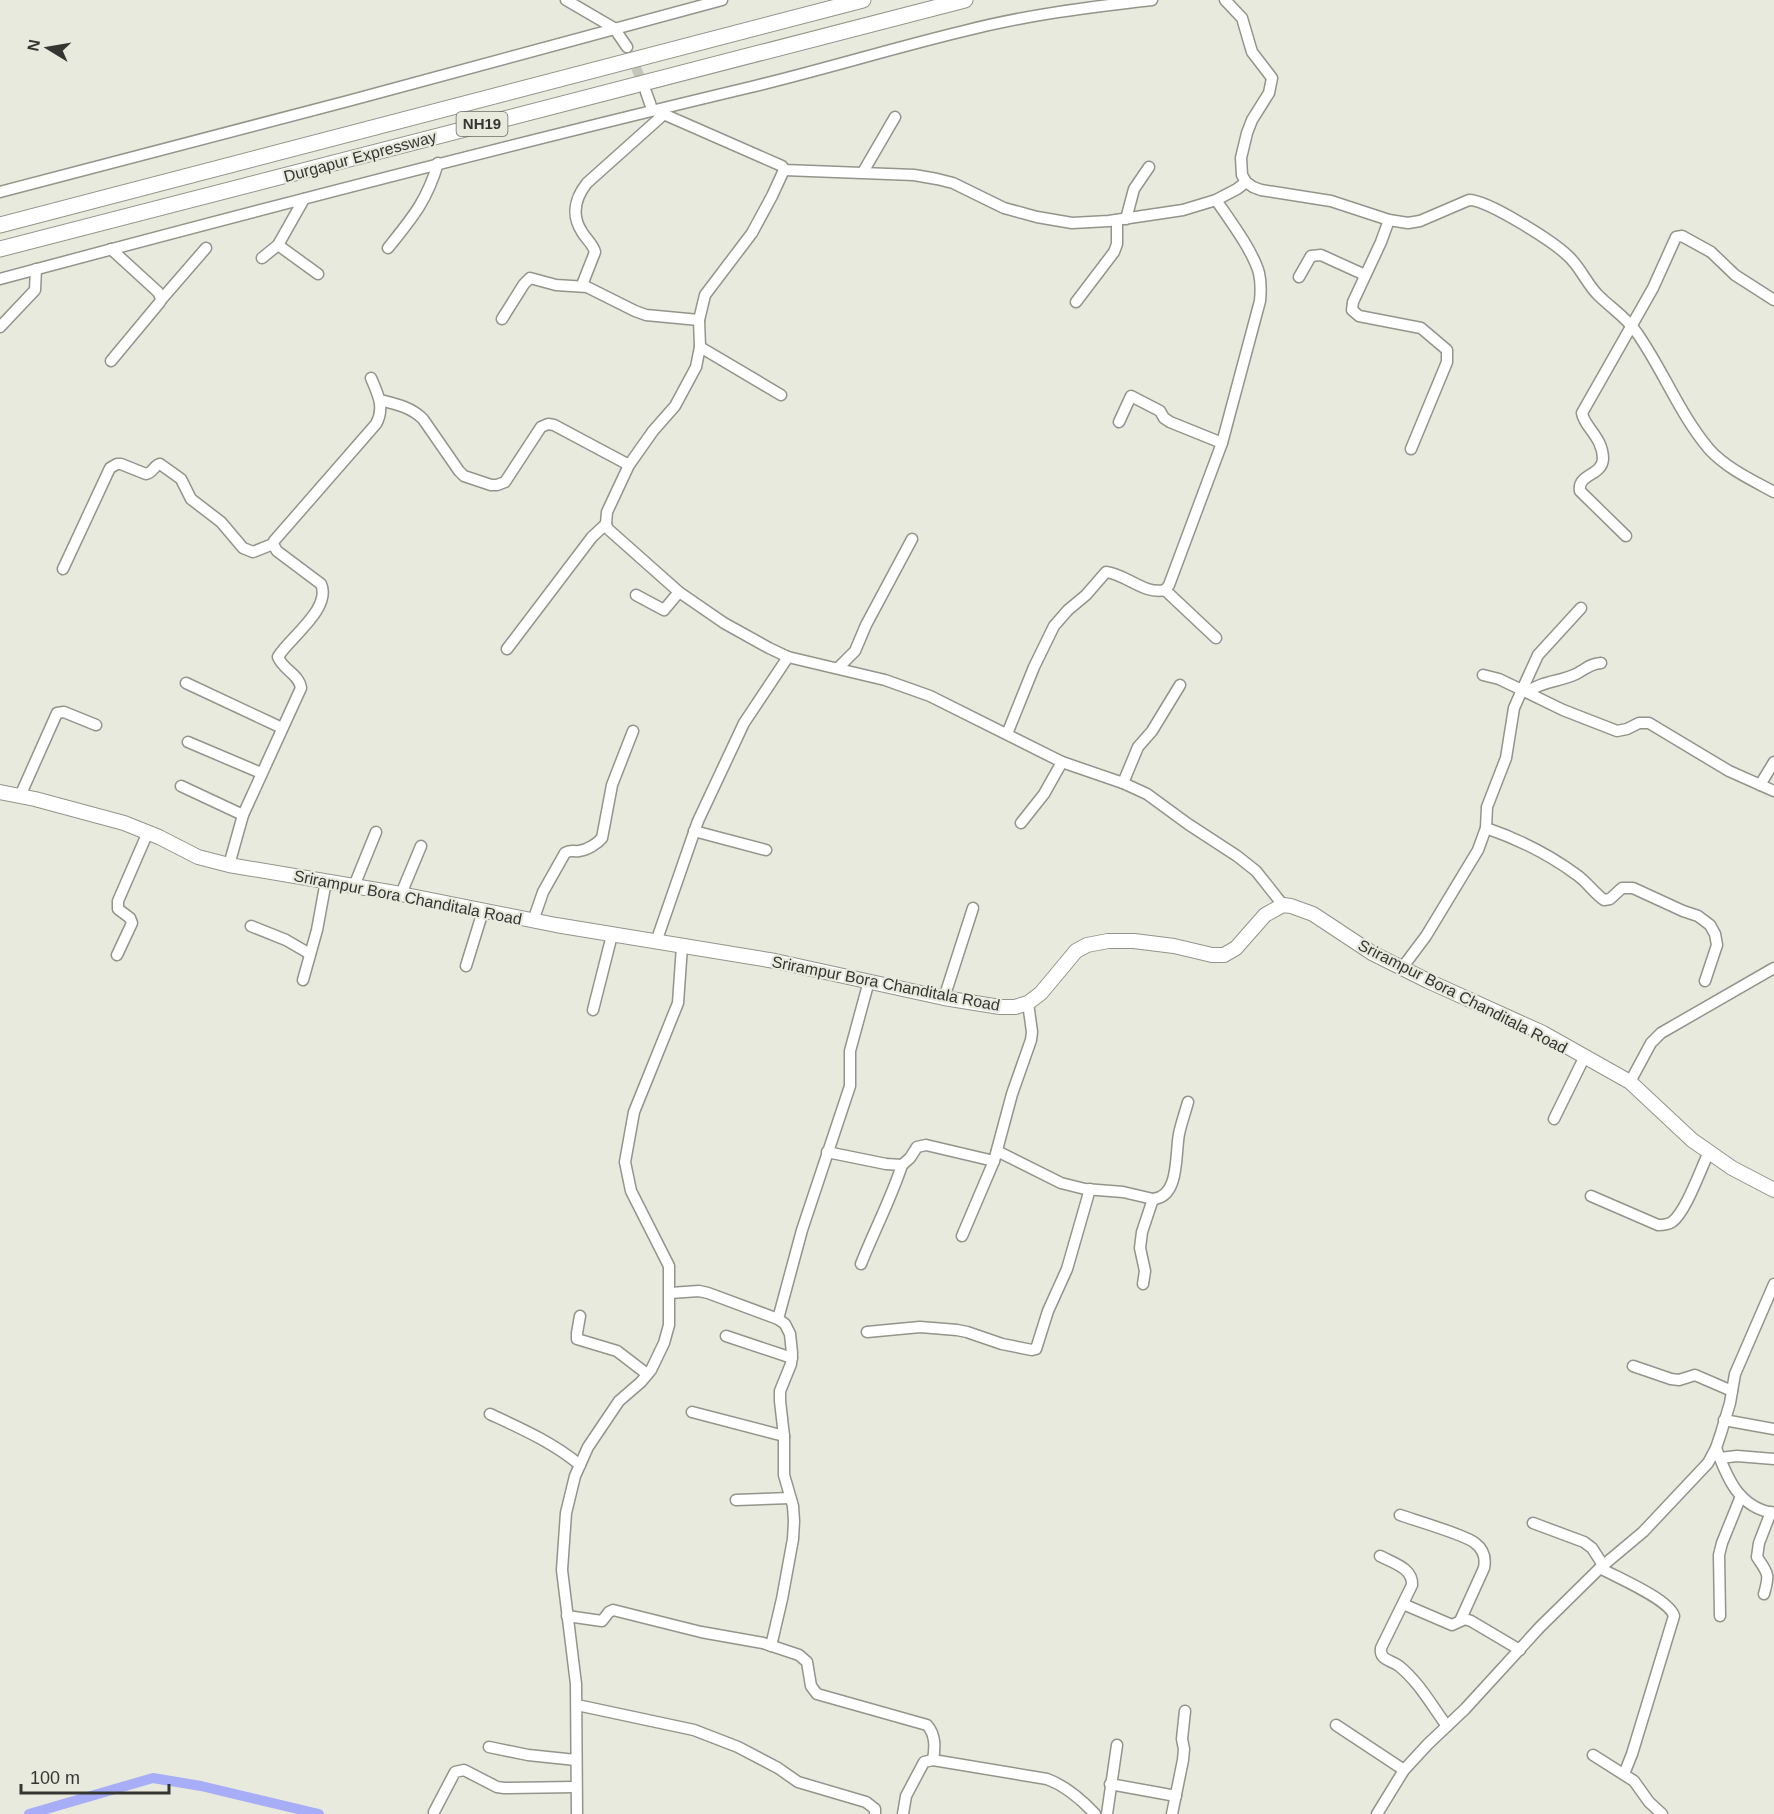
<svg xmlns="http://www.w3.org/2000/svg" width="1774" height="1814" font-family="Arial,sans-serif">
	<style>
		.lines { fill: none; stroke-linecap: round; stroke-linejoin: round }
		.canal { stroke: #a7adf7; stroke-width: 10 }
		.minor-tunnel { stroke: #c5c6bb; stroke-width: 10; stroke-dasharray: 10 5; stroke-linecap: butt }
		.minor-casing { stroke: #93948a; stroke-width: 13 }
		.major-casing { stroke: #93948a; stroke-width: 16 }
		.highway-casing { stroke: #93948a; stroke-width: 17 }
		.minor { stroke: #fff; stroke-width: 10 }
		.major { stroke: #fff; stroke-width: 14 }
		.highway { stroke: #fff; stroke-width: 15 }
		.labels { text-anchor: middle; stroke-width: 4.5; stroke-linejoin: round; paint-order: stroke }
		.shield { fill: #e9eade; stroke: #6b6c65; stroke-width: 1.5 }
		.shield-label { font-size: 15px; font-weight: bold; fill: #353631 }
		.street-label { font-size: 16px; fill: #353631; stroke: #e9eade }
	</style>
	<rect width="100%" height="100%" fill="#e9eade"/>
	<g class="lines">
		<polyline class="canal" points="29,1814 153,1778 201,1786 319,1814"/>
		<polyline class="minor-tunnel" points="630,54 645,89"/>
		<g class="minor-casing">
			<g id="minor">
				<polyline points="566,0 614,28 627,47"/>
				<path d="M1225,0L1242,18L1252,52L1272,78L1269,93L1252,120L1247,133L1241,158L1242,175L1246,182L1253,187L1261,190L1331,201L1389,220L1408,223L1420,221L1469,200C1488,200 1552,241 1567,255C1580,266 1586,283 1598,295C1611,308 1627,318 1637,333C1663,370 1680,415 1709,449C1726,468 1752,480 1774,492"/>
				<polyline points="646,92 652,109 782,166 784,170 914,175 937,179 953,183 1004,208 1037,217 1072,223 1109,221 1183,210 1216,200 1237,189 1246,182"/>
				<polyline points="784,170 772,196 752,233 705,295 699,320 700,347 696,367 675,406 653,431 629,465 607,512 606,524 608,529 679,592 724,623 769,648 788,657 885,680 930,696 1062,762 1123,783 1147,794 1188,824 1237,856 1256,871 1283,905"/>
				<polyline points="863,172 895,117"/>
				<polyline points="0,192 348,101 722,0"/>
				<polyline points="1126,219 1134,189 1149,167"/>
				<polyline points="1389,220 1381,242 1353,302 1352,310 1359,316 1421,328 1447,350 1447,362 1411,449"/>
				<polyline points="278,245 318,274"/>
				<path d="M388,248C412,218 427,201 438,163"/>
				<polyline points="111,249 158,292 161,298 160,302 111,361"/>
				<polyline points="262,258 278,245 304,199"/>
				<polyline points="1299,277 1311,256 1321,255 1365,275"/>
				<path d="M0,279C250,212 499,147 751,87C822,70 893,48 964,31C1026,15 1089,7 1152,0"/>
				<path d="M582,285L595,252C593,244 586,239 582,232C571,215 575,198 587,183L663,115"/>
				<polyline points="161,300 206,248"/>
				<polyline points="1076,302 1114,252 1117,244 1117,220"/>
				<polyline points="502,319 524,284 530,278 556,285 587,287 635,311 646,315 699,320"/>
				<polyline points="0,327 35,290 36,269"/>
				<polyline points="700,347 781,395"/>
				<path d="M380,400C396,404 411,407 423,419L459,471L464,476L491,485H497L505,482L541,427L548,424L554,425L629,465"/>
				<polyline points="1119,422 1131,396 1160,411 1164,418 1170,422 1222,443"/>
				<path d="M1626,536L1580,491C1577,474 1602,476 1603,459C1603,437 1584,427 1582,413L1653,288L1676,237L1682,236L1711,252L1735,275L1774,300"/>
				<path d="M63,569L110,468L117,464H121L146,474C153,473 154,465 160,464L181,479L191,499L221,522L243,548L253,552L273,544"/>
				<polyline points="1165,590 1216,638"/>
				<polyline points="636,595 664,610 679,592"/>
				<polyline points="507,649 592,537 606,524"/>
				<polyline points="838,668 855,651 866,625 912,539"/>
				<polyline points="1483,675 1499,679 1522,690 1538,655 1581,608"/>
				<polyline points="186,683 282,728"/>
				<path d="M1527,692C1544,680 1560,682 1576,674C1586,669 1589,664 1601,663"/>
				<path d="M1007,734L1034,667L1054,626L1068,610L1086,595L1106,572C1126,574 1144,595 1165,590L1169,585L1222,443L1260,301C1261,291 1261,282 1259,273C1253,251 1229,219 1216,200"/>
				<polyline points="188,742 261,773"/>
				<polyline points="1123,783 1138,747 1152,731 1180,685"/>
				<polyline points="1760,785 1774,762"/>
				<polyline points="181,786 243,815"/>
				<polyline points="20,796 57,713 64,712 96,725"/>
				<polyline points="1021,823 1044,794 1062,762"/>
				<path d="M1486,828C1518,839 1550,855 1577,875C1587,882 1594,893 1604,900L1610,899L1622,888H1633L1683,911L1698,916L1710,925L1715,934L1717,945L1705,981"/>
				<polyline points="694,831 766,850"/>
				<path d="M229,865L243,815L301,688C299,674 283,670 278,657C288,639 332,609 321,584L277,551L273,544L274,541L376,424C385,408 378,394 371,378"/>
				<polyline points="354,886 376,832"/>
				<polyline points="401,894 421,846"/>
				<path d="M533,921L543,892L565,853C571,849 573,852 579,851C587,850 597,844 602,838L612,785L633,731"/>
				<polyline points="251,926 286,940 310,954"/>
				<polyline points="656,942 698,821 744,723 788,657"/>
				<polyline points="117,955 132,923 130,918 118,909 118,901 148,832"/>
				<polyline points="466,966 483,911"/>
				<polyline points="1402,968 1426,936 1478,850 1486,828 1487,807 1506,758 1514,708 1522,690 1563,710 1617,731 1627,729 1639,723 1649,723 1729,771 1774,791"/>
				<polyline points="303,980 317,930 326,881"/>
				<polyline points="944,998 973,908"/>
				<polyline points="593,1010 612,935"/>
				<polyline points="1630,1082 1651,1043 1661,1033 1774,968"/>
				<polyline points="1554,1119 1584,1058"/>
				<path d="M997,1151L1061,1183L1085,1189L1123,1192L1153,1199C1180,1197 1175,1154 1179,1134C1181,1124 1185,1113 1188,1102"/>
				<polyline points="827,1152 886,1164 902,1165 910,1158 917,1147 926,1145 994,1161"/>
				<path d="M1591,1196L1658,1225C1663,1225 1667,1225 1672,1222C1686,1212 1701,1168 1709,1152"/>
				<polyline points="962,1236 994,1161 1012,1094 1031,1040 1032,1032 1028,1003"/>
				<path d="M861,1264C874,1231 891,1199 902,1165"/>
				<polyline points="1143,1284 1145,1271 1140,1248 1142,1232 1153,1199"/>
				<polyline points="670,1293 699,1291 708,1293 778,1319 785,1324 790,1334 792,1353 791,1364 780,1391 780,1401 784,1436 784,1475 793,1506 794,1521 793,1539 782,1599 771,1646"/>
				<polyline points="580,1316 577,1333 577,1339 617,1351 647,1374"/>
				<polyline points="778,1319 802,1230 850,1086 850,1051 869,981"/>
				<polyline points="867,1332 920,1327 957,1330 967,1332 1002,1344 1032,1350 1036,1349 1048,1311 1067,1269 1090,1189"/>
				<polyline points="726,1336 792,1358"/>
				<polyline points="1633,1366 1671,1379 1679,1380 1695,1375 1732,1391"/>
				<polyline points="692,1412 784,1436"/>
				<path d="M490,1414C522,1429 552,1442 580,1465"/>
				<polyline points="1724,1420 1774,1429"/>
				<path d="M1716,1448C1727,1478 1739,1508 1774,1513"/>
				<polyline points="1720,1458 1737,1456 1774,1459"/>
				<polyline points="736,1500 790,1498"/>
				<path d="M1400,1515C1414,1520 1466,1535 1475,1543C1483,1549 1486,1558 1484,1568L1460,1621"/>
				<polyline points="1533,1523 1584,1542 1592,1548 1603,1565"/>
				<path d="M1380,1556C1393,1563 1413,1568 1412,1585L1381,1648C1379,1660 1391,1660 1399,1666C1419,1682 1432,1706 1447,1726"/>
				<path d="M1600,1568C1616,1577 1669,1599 1674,1616L1632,1754L1624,1774"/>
				<path d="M1764,1594C1770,1573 1768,1574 1757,1557L1759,1543L1771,1512"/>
				<polyline points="1403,1604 1452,1625 1465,1619 1471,1621 1520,1650"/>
				<path d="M567,1616L602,1621L609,1612L613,1610L701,1632L763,1643L799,1655L807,1662L811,1686L817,1694L927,1725C936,1735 935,1748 933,1760"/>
				<polyline points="1720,1616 1719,1555 1722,1543 1741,1496"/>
				<polyline points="577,1705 694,1730 738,1747 778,1768 798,1782 866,1802 875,1809 875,1814"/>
				<polyline points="1336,1725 1404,1770"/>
				<polyline points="489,1747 528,1755 576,1760"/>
				<polyline points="1593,1755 1634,1781 1649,1802 1662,1814"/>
				<polyline points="1110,1784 1176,1796"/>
				<polyline points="434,1812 455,1772 464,1770 497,1787 504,1788 576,1787"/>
				<polyline points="577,1814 576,1684 562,1570 566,1513 575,1476 588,1447 619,1401 641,1382 651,1370 664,1343 669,1325 669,1266 631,1191 625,1162 634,1112 678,1003 682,946"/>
				<path d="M903,1814L906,1796L924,1762L933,1760L1047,1779C1066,1786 1081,1799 1095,1814"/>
				<polyline points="1107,1814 1117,1745"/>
				<polyline points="1172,1814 1183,1760 1184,1749 1182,1739 1185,1711"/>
				<polyline points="1377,1814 1404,1770 1428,1744 1465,1709 1540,1627 1600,1568 1643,1532 1708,1463 1716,1448 1721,1433 1730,1403 1735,1374 1774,1284"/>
			</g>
		</g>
		<g class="major-casing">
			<polyline id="major" points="0,792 35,799 124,823 159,837 198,857 229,865 401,894 556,925 775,961 944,998 1000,1007 1015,1007 1028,1003 1041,993 1076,951 1087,945 1108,941 1134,941 1174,946 1212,955 1224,955 1236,948 1265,915 1283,905 1291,906 1313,914 1372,953 1428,981 1543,1033 1630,1082 1692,1140 1732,1168 1774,1190"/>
		</g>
		<g class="highway-casing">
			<g id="highway">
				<polyline points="0,225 863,0"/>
				<polyline points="0,249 965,0"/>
			</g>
		</g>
		<use href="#minor" class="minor"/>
		<use href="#major" class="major"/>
		<use href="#highway" class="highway"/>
	</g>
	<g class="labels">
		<rect class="shield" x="456.5" y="112" width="51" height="24" rx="4.5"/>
		<g class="shield-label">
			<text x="482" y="129">NH19</text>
		</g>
		<g class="street-label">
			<text transform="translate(360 156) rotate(-15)" y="6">Durgapur Expressway</text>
			<text transform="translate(408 897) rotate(11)" y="6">Srirampur Bora Chanditala Road</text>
			<text transform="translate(886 983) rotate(11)" y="6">Srirampur Bora Chanditala Road</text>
			<text transform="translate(1463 996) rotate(27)" y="6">Srirampur Bora Chanditala Road</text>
		</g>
	</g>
	<g transform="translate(48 48) rotate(281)" stroke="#e9eade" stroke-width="4.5" paint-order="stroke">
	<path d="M0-4.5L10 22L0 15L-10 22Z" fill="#353631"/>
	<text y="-9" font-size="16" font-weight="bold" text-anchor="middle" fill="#353631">N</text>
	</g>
	<path d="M21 1784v9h148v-9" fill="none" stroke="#353631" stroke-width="3"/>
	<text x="30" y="1784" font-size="18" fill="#353631" stroke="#e9eade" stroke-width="4.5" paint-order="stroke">100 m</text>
</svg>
